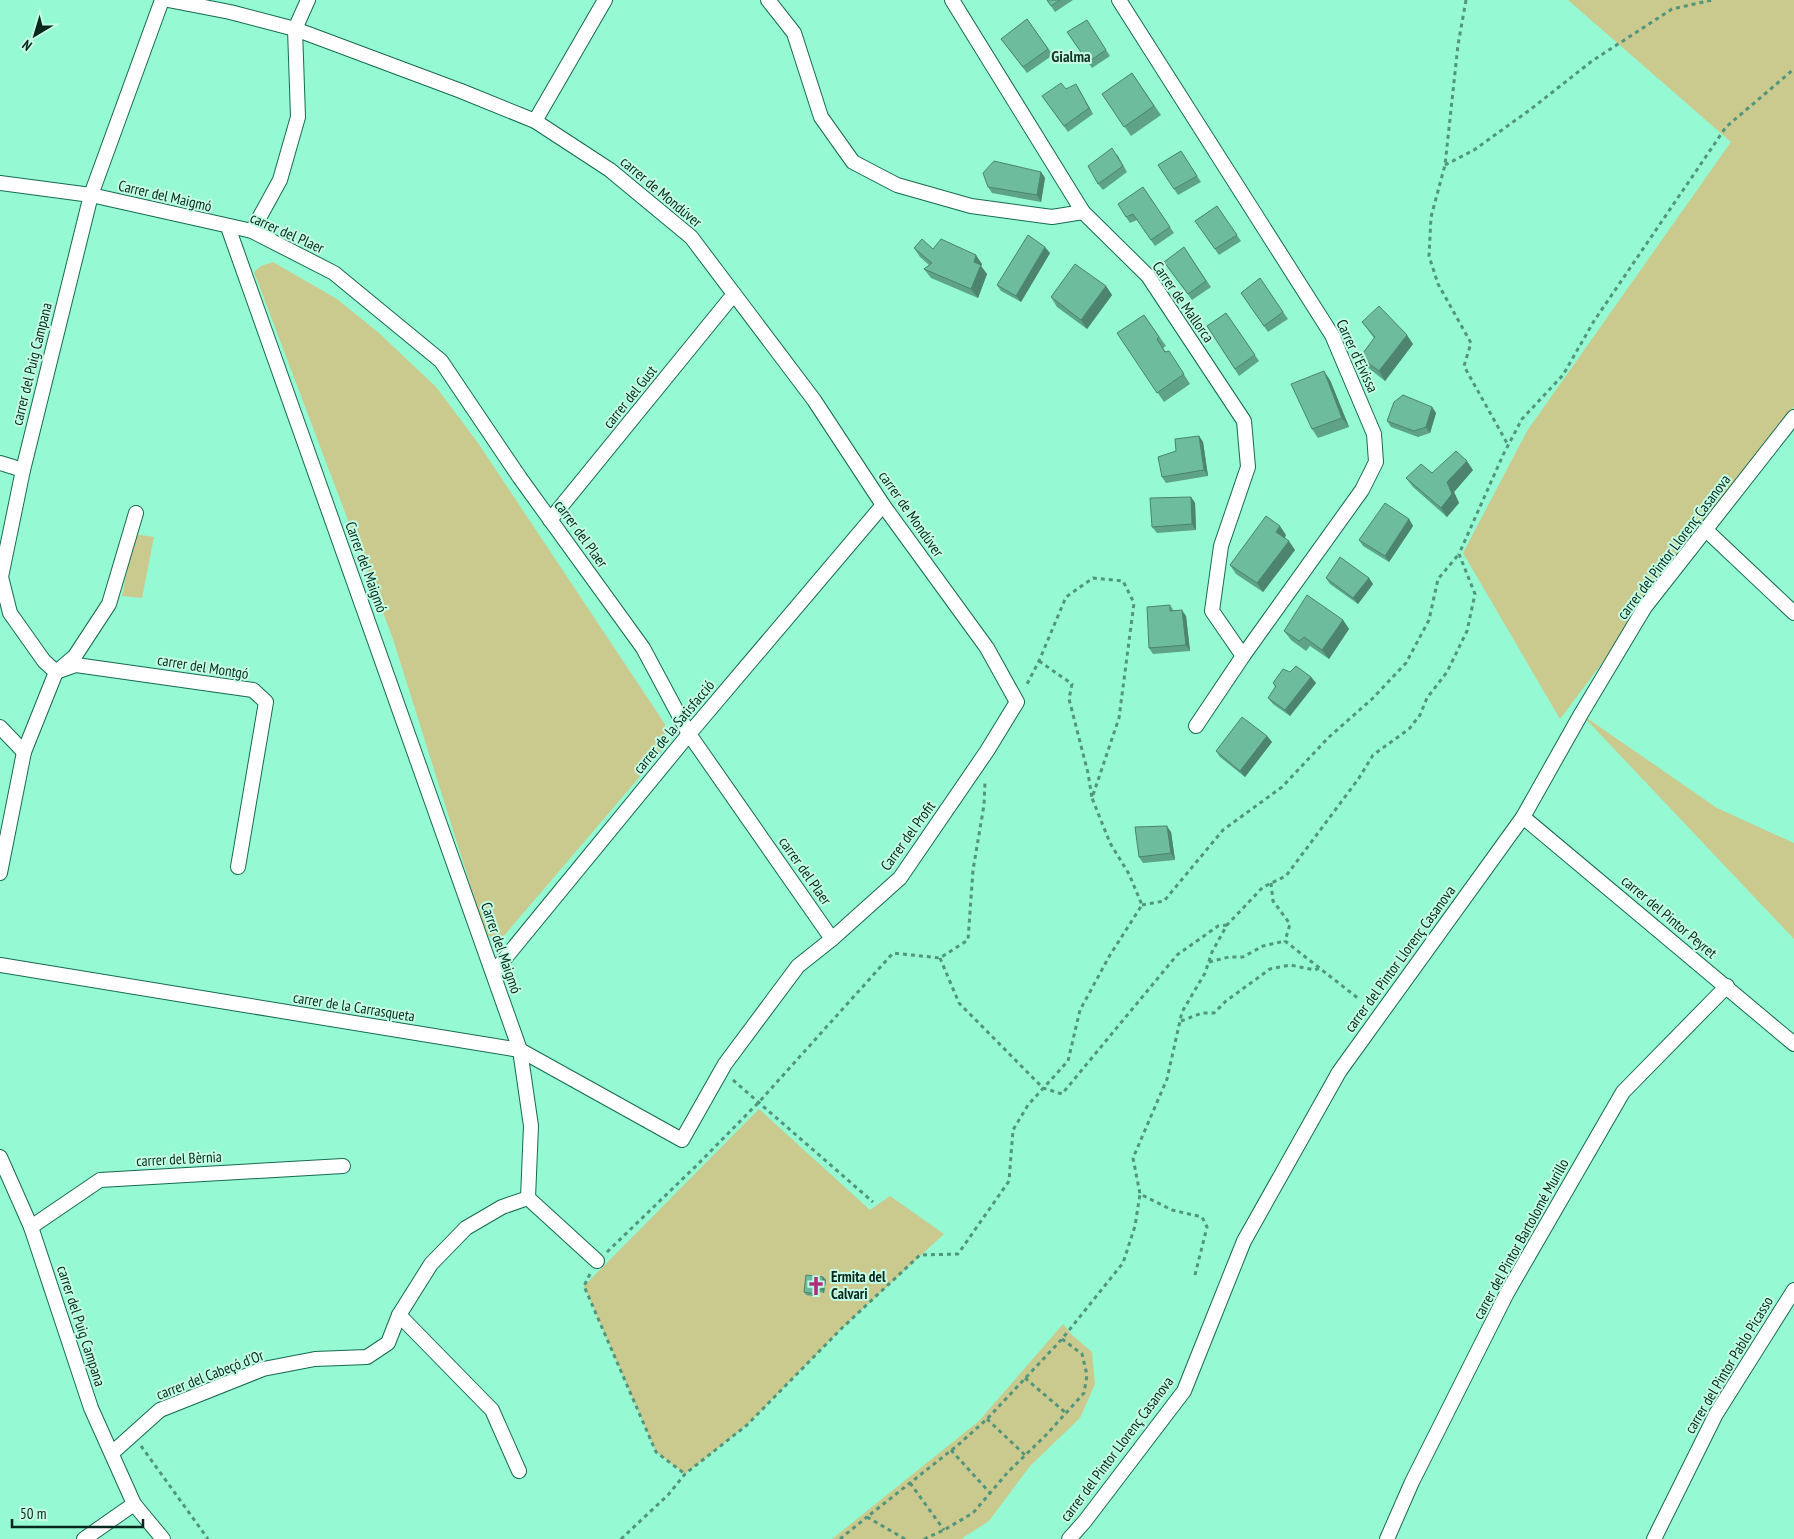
<svg xmlns="http://www.w3.org/2000/svg" width="1794" height="1539" font-family="'PT Sans Narrow',sans-serif">
	<style>
		.green { fill: #caca8e }
		.lines { fill: none; stroke-linecap: round; stroke-linejoin: round }
		.street-casing { stroke: #176a51; stroke-width: 16 }
		.path { stroke: #51957c; stroke-width: 3; stroke-dasharray: 4 4; stroke-linecap: butt }
		.street { stroke: #fff; stroke-width: 14 }
		.wall { fill: #5ea288 }
		.shaded-wall { fill: #4c846f }
		.building { fill: #6dbc9e; stroke: #4c846f }
		.labels { text-anchor: middle; stroke-width: 4; stroke-linejoin: round; paint-order: stroke }
		.street-label { font-size: 15px; fill: #07281d; stroke: #c5fee6 }
		.poi-label { font-size: 15px; font-weight: bold; fill: #07281d; stroke: #c5fee6; text-anchor: start }
		.neighbourhood-label { font-size: 16px; font-weight: bold; fill: #153529; stroke: #c5fee6 }
	</style>
	<rect width="100%" height="100%" fill="#95f9d3"/>
	<g class="green">
		<polygon points="1568,0 1794,0 1794,407 1560,719 1463,553 1527,431 1731,142"/>
		<polygon points="273,262 337,299 379,333 437,388 478,443 665,724 665,739 660,753 502,938 494,938 486,935 393,639 254,272 261,266"/>
		<polygon points="134,534 154,537 142,598 122,596"/>
		<polygon points="1581,714 1717,808 1794,843 1794,939"/>
		<polygon points="759,1109 870,1210 890,1196 944,1234 842,1328 747,1425 685,1474 656,1452 584,1286"/>
		<polygon points="1063,1324 1072,1335 1092,1352 1095,1384 1080,1418 1030,1466 989,1521 961,1539 832,1539 979,1421"/>
	</g>
	<g class="lines">
		<g class="street-casing">
			<g id="street">
				<polyline points="768,0 794,33 821,117 853,162 897,185 971,206 1052,217 1083,212"/>
				<polyline points="952,0 1083,212 1148,276 1244,421 1248,467 1221,546 1212,611 1243,656"/>
				<polyline points="1119,0 1332,335 1374,434 1376,462 1362,490 1243,656 1196,726"/>
				<polyline points="535,121 605,0"/>
				<polyline points="0,183 91,195 252,231 334,273 441,361 520,478 643,648 689,734 832,939"/>
				<polyline points="252,231 280,180 298,117 295,29 308,0"/>
				<polyline points="0,463 23,470"/>
				<polyline points="550,520 734,294"/>
				<polyline points="1706,530 1794,613"/>
				<polyline points="61,668 75,656 109,604 136,513"/>
				<polyline points="56,672 76,665 253,690 266,702 238,867"/>
				<polyline points="0,727 24,752"/>
				<polyline points="1523,817 1794,1044"/>
				<polyline points="0,873 24,752 56,672 44,661 10,613 1,577 23,470 91,195 162,0"/>
				<polyline points="0,965 520,1050 682,1140 725,1064 798,966 832,939 900,878 987,751 1017,702 987,648 883,505 814,400 691,237 610,170 535,121 461,91 295,29 230,12 168,0"/>
				<polyline points="493,973 689,734 883,505"/>
				<polyline points="0,1157 31,1227 91,1408 134,1504 163,1539"/>
				<polyline points="528,1198 597,1261"/>
				<polyline points="31,1227 100,1180 343,1166"/>
				<polyline points="399,1315 492,1410 519,1471"/>
				<polyline points="112,1453 160,1410 263,1369 315,1359 367,1357 388,1343 399,1315 431,1264 466,1228 502,1207 528,1198 531,1126 520,1050 228,227"/>
				<polyline points="84,1539 134,1504"/>
				<polyline points="1069,1539 1085,1521 1184,1391 1244,1241 1339,1072 1523,817 1581,714 1645,607 1794,417"/>
				<polyline points="1387,1539 1412,1482 1507,1293 1623,1092 1727,986"/>
				<polyline points="1654,1539 1716,1414 1794,1290"/>
			</g>
		</g>
		<g class="path">
			<polyline points="1466,0 1458,45 1445,165 1431,217 1429,256 1438,284 1471,343 1464,366 1508,445"/>
			<polyline points="1445,165 1474,150 1531,109 1592,61 1672,9 1712,0"/>
			<polyline points="1039,661 1072,684 1069,699 1088,773 1092,798"/>
			<polyline points="1271,883 1273,901 1290,924 1285,941 1359,999"/>
			<polyline points="1142,905 1164,901 1223,830 1282,787 1329,737 1372,699 1406,663 1429,620 1438,579 1459,554"/>
			<polyline points="940,958 959,1003 1043,1088 1062,1094 1177,955 1218,926 1227,925"/>
			<polyline points="1209,962 1229,957 1243,957 1263,946 1285,941"/>
			<polyline points="1181,1021 1202,1013 1214,1013 1226,1001 1270,969 1290,965 1315,970 1319,968"/>
			<polyline points="733,1080 873,1202"/>
			<polyline points="607,1252 698,1164 759,1102 893,953 940,958 968,940 973,870 984,805 985,782"/>
			<polyline points="590,1274 584,1286 656,1452 685,1474"/>
			<polyline points="1195,1275 1207,1227 1202,1217 1172,1210 1140,1194 1133,1158 1167,1079 1182,1012 1205,973 1212,952 1227,925 1263,887 1286,876 1359,778 1373,755 1409,729 1420,715 1427,698 1447,672 1467,631 1475,594 1459,554 1503,455 1522,419 1563,375 1594,321 1726,127 1794,69"/>
			<polyline points="1025,1378 1066,1413"/>
			<polyline points="987,1419 1025,1455"/>
			<polyline points="141,1446 208,1539"/>
			<polyline points="951,1450 990,1493"/>
			<polyline points="910,1483 944,1530"/>
			<polyline points="621,1539 668,1495 685,1474 747,1425 842,1328 920,1255 958,1254 1009,1181 1013,1130 1028,1105 1068,1061 1080,1010 1110,955 1142,905 1129,874 1110,843 1092,798 1119,718 1134,603 1123,581 1093,578 1066,597 1039,661 1026,686"/>
			<polyline points="840,1539 867,1517"/>
			<polyline points="905,1539 867,1517 958,1445 987,1419 1062,1339 1123,1263 1135,1226 1140,1194"/>
			<polyline points="924,1539 944,1530 973,1513 1008,1472 1047,1434 1084,1393 1087,1375 1082,1354 1062,1339"/>
		</g>
		<use href="#street" class="street"/>
	</g>
	<g class="wall">
		<polygon points="1047,0 1073,0 1055,12"/>
		<polygon points="1027,19 1053,55 1027,73 1001,39"/>
		<polygon points="1091,26 1110,56 1092,68 1067,32"/>
		<polygon points="1132,73 1161,115 1131,136 1102,94"/>
		<polygon points="1066,89 1080,91 1093,114 1068,132 1042,96"/>
		<polygon points="1181,151 1201,182 1178,195 1158,165"/>
		<polygon points="1117,154 1127,172 1103,190 1098,184"/>
		<polygon points="1041,172 1045,178 1041,202 992,193 988,187"/>
		<polygon points="1143,187 1174,233 1155,246 1137,220 1130,223 1126,217"/>
		<polygon points="1217,206 1241,241 1219,255 1195,221"/>
		<polygon points="1184,247 1211,287 1192,300 1164,262"/>
		<polygon points="914,248 933,249 982,264 981,266 987,274 978,298 931,278 924,269 929,265 920,257"/>
		<polygon points="1050,253 1021,302 1001,291 997,285"/>
		<polygon points="1260,278 1288,319 1268,332 1241,293"/>
		<polygon points="1106,286 1112,295 1087,329 1057,307 1051,297"/>
		<polygon points="1226,313 1259,361 1239,376 1207,326"/>
		<polygon points="1144,315 1166,346 1163,348 1166,352 1175,360 1190,384 1164,402 1117,333"/>
		<polygon points="1362,322 1413,344 1385,381 1366,366 1360,357 1374,338"/>
		<polygon points="1330,380 1349,427 1318,438 1312,429"/>
		<polygon points="1432,407 1436,413 1430,433 1418,437 1391,427 1387,421"/>
		<polygon points="1199,436 1203,442 1208,476 1166,483 1162,477 1176,451"/>
		<polygon points="1473,470 1454,492 1459,503 1447,517 1413,487 1406,478 1432,473"/>
		<polygon points="1191,497 1195,503 1196,530 1157,533 1152,527"/>
		<polygon points="1409,519 1413,526 1389,562 1363,546 1359,540"/>
		<polygon points="1286,535 1285,538 1295,550 1263,592 1236,574 1230,565"/>
		<polygon points="1326,578 1369,578 1373,584 1358,604 1330,584"/>
		<polygon points="1170,605 1174,611 1186,616 1190,651 1153,654 1149,648"/>
		<polygon points="1343,620 1349,629 1329,659 1310,646 1306,651 1291,640 1284,631"/>
		<polygon points="1290,672 1311,677 1316,683 1290,716 1273,704 1268,698 1275,687 1273,683"/>
		<polygon points="1267,736 1272,742 1245,777 1220,757 1216,751"/>
		<polygon points="1171,832 1175,860 1143,863 1139,857"/>
		<polygon points="823,1277 826,1280 824,1293 819,1292 818,1297 806,1295 804,1292"/>
	</g>
	<g class="shaded-wall">
		<polygon points="1076,84 1080,91 1093,114 1089,108"/>
		<polygon points="1041,172 1045,178 1041,202 1037,195"/>
		<polygon points="1045,247 1050,253 1021,302 1016,296"/>
		<polygon points="976,255 982,264 981,266 987,274 978,298 971,289 974,262"/>
		<polygon points="1106,286 1112,295 1087,329 1081,320"/>
		<polygon points="1407,335 1413,344 1385,381 1379,371"/>
		<polygon points="1324,371 1330,380 1349,427 1342,418"/>
		<polygon points="1432,407 1436,413 1430,433 1426,427"/>
		<polygon points="1199,436 1203,442 1208,476 1204,470"/>
		<polygon points="1467,461 1473,470 1454,492 1459,503 1447,517 1441,508 1447,482"/>
		<polygon points="1191,497 1195,503 1196,530 1192,524"/>
		<polygon points="1409,519 1413,526 1389,562 1385,556"/>
		<polygon points="1280,526 1286,535 1282,541 1276,532"/>
		<polygon points="1289,541 1295,550 1263,592 1257,583"/>
		<polygon points="1369,578 1373,584 1358,604 1353,598"/>
		<polygon points="1182,610 1186,616 1190,651 1186,645"/>
		<polygon points="1343,620 1349,629 1329,659 1322,650"/>
		<polygon points="1311,677 1316,683 1290,716 1285,710"/>
		<polygon points="1267,736 1272,742 1245,777 1240,771"/>
		<polygon points="1167,826 1171,832 1175,860 1171,853"/>
		<polygon points="823,1277 826,1280 824,1293 822,1289"/>
		<polygon points="817,1289 819,1292 818,1297 816,1294"/>
	</g>
	<g class="building">
		<polygon points="1047,0 1060,0 1051,6"/>
		<polygon points="1027,19 1048,49 1023,67 1001,39"/>
		<polygon points="1087,20 1106,50 1088,62 1067,32"/>
		<polygon points="1132,73 1154,106 1124,127 1102,94"/>
		<polygon points="1061,83 1066,89 1076,84 1089,108 1064,126 1042,96"/>
		<polygon points="1112,148 1123,166 1098,184 1088,166"/>
		<polygon points="1181,151 1197,176 1174,189 1158,165"/>
		<polygon points="994,161 1041,172 1037,195 988,187 983,173"/>
		<polygon points="1143,187 1170,227 1151,240 1133,214 1126,217 1118,204"/>
		<polygon points="1217,206 1237,235 1215,249 1195,221"/>
		<polygon points="1028,235 1045,247 1016,296 997,285"/>
		<polygon points="922,239 933,249 941,239 976,255 974,262 981,265 971,289 924,269 932,263 914,248"/>
		<polygon points="1184,247 1206,281 1188,294 1164,262"/>
		<polygon points="1075,264 1106,286 1081,320 1051,297"/>
		<polygon points="1260,278 1283,312 1264,326 1241,293"/>
		<polygon points="1379,306 1407,335 1379,371 1360,357 1375,337 1362,322"/>
		<polygon points="1226,313 1255,355 1235,369 1207,326"/>
		<polygon points="1144,315 1159,337 1157,339 1165,352 1169,351 1184,374 1157,393 1117,333"/>
		<polygon points="1324,371 1342,418 1312,429 1291,384"/>
		<polygon points="1403,395 1432,407 1426,427 1414,431 1387,421 1394,402"/>
		<polygon points="1199,436 1204,470 1162,477 1158,457 1176,451 1175,439"/>
		<polygon points="1456,451 1467,461 1447,482 1452,494 1441,508 1406,478 1421,464 1432,473"/>
		<polygon points="1191,497 1192,524 1152,527 1150,498"/>
		<polygon points="1385,503 1409,519 1385,556 1359,540"/>
		<polygon points="1266,516 1280,526 1276,532 1289,541 1257,583 1230,565"/>
		<polygon points="1340,557 1369,578 1353,598 1326,578"/>
		<polygon points="1307,595 1343,620 1322,650 1304,637 1299,641 1284,631"/>
		<polygon points="1170,605 1170,611 1182,610 1186,645 1149,648 1147,607"/>
		<polygon points="1296,666 1311,677 1285,710 1268,698 1276,686 1273,683 1283,669 1290,672"/>
		<polygon points="1242,717 1267,736 1240,771 1216,751"/>
		<polygon points="1167,826 1171,853 1139,857 1135,827"/>
		<polygon points="806,1275 823,1277 822,1289 817,1289 816,1294 804,1292"/>
	</g>
	<defs>
		<g id="church-bare" transform="scale(1.5)"><path d="M-1.2-6h2.4v3.5h3.3v2.4h-3.3V6h-2.4V-.1h-3.3v-2.4h3.3Z" fill="#ad2e7c" stroke="#c5fee6" stroke-width="2.5" paint-order="stroke"/></g>
	</defs>
	<g fill-rule="evenodd">
		<use href="#church-bare" x="816" y="1286"/>
	</g>
	<g class="labels">
		<g class="street-label">
			<text transform="translate(661 192) rotate(40)" y="5">carrer de Mondúver</text>
			<text transform="translate(165 196) rotate(13)" y="5">Carrer del Maigmó</text>
			<text transform="translate(287 233) rotate(24)" y="5">carrer del Plaer</text>
			<text transform="translate(1183 302) rotate(55)" y="5">Carrer de Mallorca</text>
			<text transform="translate(1357 356) rotate(65)" y="5">Carrer d'Eivissa</text>
			<text transform="translate(32 364) rotate(-76)" y="5">carrer del Puig Campana</text>
			<text transform="translate(630 397) rotate(-51)" y="5">carrer del Gust</text>
			<text transform="translate(911 514) rotate(55)" y="5">carrer de Mondúver</text>
			<text transform="translate(581 534) rotate(54)" y="5">carrer del Plaer</text>
			<text transform="translate(1674 547) rotate(-53)" y="5">carrer del Pintor Llorenç Casanova</text>
			<text transform="translate(366 567) rotate(70)" y="5">Carrer del Maigmó</text>
			<text transform="translate(203 667) rotate(9)" y="5">carrer del Montgó</text>
			<text transform="translate(674 727) rotate(-50)" y="5">carrer de la Satisfacció</text>
			<text transform="translate(908 836) rotate(-54)" y="5">Carrer del Profit</text>
			<text transform="translate(805 871) rotate(55)" y="5">carrer del Plaer</text>
			<text transform="translate(1669 917) rotate(40)" y="5">carrer del Pintor Peyret</text>
			<text transform="translate(501 948) rotate(71)" y="5">Carrer del Maigmó</text>
			<text transform="translate(1400 959) rotate(-54)" y="5">carrer del Pintor Llorenç Casanova</text>
			<text transform="translate(354 1007) rotate(9)" y="5">carrer de la Carrasqueta</text>
			<text transform="translate(179 1159) rotate(-3)" y="5">carrer del Bèrnia</text>
			<text transform="translate(1521 1239) rotate(-61)" y="5">carrer del Pintor Bartolomé Murillo</text>
			<text transform="translate(81 1326) rotate(72)" y="5">carrer del Puig Campana</text>
			<text transform="translate(1729 1365) rotate(-59)" y="5">carrer del Pintor Pablo Picasso</text>
			<text transform="translate(210 1375) rotate(-21)" y="5">carrer del Cabeçó d'Or</text>
			<text transform="translate(1117 1449) rotate(-53)" y="5">carrer del Pintor Llorenç Casanova</text>
		</g>
		<g class="poi-label">
			<text x="831" y="1282">Ermita del<tspan x="831" dy="17">Calvari</tspan></text>
		</g>
		<g class="neighbourhood-label">
			<text x="1071" y="62">Gialma</text>
		</g>
	</g>
	<g transform="translate(35 35) rotate(218)" stroke="#c5fee6" stroke-width="4" paint-order="stroke">
	<path d="M0-4L9 19L0 12L-9 19Z" fill="#07281d"/>
	<text y="-8" font-size="14" font-weight="bold" text-anchor="middle" fill="#07281d">N</text>
	</g>
	<path d="M12 1519v8h131v-8" fill="none" stroke="#07281d" stroke-width="2.5"/>
	<text x="20" y="1519" font-size="15" fill="#07281d" stroke="#c5fee6" stroke-width="4" paint-order="stroke">50 m</text>
</svg>
